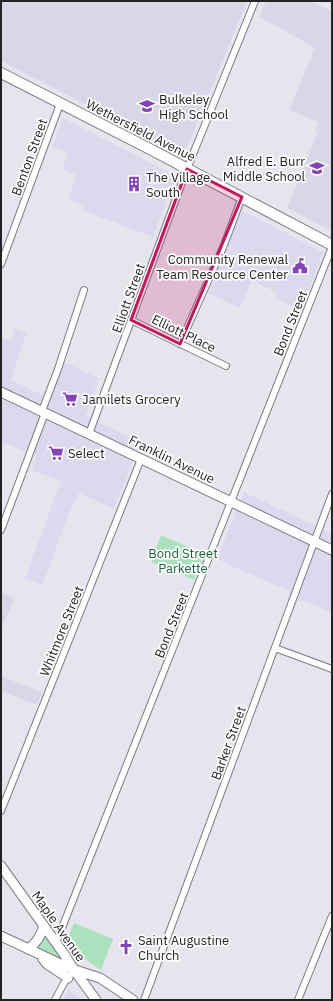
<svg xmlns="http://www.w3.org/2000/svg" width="333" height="1001" font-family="'IBM Plex Sans',sans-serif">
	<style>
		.commercial { fill: #dcd9ef }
		.built { fill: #d8d7e7 }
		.green { fill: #ace1be }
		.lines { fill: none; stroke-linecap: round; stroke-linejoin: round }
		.street-casing { stroke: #7b7b83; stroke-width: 8 }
		.secondary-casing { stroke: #7b7b83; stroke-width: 11 }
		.primary-casing { stroke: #7b7b83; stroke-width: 12 }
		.street { stroke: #fff; stroke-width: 6 }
		.secondary { stroke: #fff; stroke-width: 9 }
		.primary { stroke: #fff; stroke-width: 10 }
		.marked { fill: #c2185b; fill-opacity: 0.2; stroke: #c2185b; stroke-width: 3; stroke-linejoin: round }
		.labels { text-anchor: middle; stroke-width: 3.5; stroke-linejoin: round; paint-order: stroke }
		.poi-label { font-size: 13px; fill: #232326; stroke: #fff; text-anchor: start }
		.street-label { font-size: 13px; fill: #232326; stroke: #fff }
		.park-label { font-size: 13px; fill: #1b633c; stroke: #fff }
	</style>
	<rect width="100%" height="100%" fill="#e6e5ee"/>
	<g class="commercial">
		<polygon points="63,118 176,176 153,237 82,210 83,205 68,199 76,175 62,169 68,153 52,147"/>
		<polygon points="242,211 323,252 301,310 275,299 277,293 252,280 240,308 208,293"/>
		<polygon points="15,328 27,332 11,380 50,399 63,362 80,369 99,379 85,416 140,442 114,509 79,493 71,509 42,585 25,579 61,481 32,471 37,456 1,442 1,337 11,341"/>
		<polygon points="244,492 332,534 332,612 288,595 290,590 270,583 217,559"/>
		<polygon points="69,989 82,1000 63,1000"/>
	</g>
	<g class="built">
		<polygon points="1,1 247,1 185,152 181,153 1,61"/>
		<polygon points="266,1 308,1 332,11 332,231 287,208 318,132 315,131 318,122 289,110 315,48 260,17"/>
		<polygon points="1,592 15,598 1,629"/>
		<polygon points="1,676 42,692 37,705 1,691"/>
	</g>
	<g class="green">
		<polygon points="161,535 204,554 194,580 151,562"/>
		<path d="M74,923L113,939L101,970C88,962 77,952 67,941Z"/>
		<polygon points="44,937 46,937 62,960 36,948 42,943"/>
	</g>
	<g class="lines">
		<g class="street-casing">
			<g id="street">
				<polyline points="1,264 60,104"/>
				<polyline points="131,320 226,366"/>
				<polyline points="180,344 224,245 242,197"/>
				<polyline points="42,411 58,369 84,290"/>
				<polyline points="89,434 187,169 255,1"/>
				<polyline points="1,530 45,413"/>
				<polyline points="275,648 332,669"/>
				<polyline points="1,811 141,459"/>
				<polyline points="56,943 332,247"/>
				<polyline points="55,1000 64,983 74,970"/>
				<polyline points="144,1000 332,494"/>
				<polyline points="298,1000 332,916"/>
			</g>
		</g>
		<g class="secondary-casing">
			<g id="secondary">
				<polyline points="1,392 332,550"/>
				<polyline points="1,866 64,954 74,970 96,1000"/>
				<polyline points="1,936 69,968 100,978 133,1000"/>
				<path d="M28,949C37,943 41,936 44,926"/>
				<polyline points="43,959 47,964 68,978"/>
			</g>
		</g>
		<g class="primary-casing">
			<polyline id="primary" points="1,73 150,149 332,245"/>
		</g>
		<use href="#street" class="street"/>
		<use href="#secondary" class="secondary"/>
		<use href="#primary" class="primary"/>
	</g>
	<path class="marked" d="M187,169L242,197L180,344L131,320Z"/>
	<defs>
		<g id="school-bare" transform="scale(1.2)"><path d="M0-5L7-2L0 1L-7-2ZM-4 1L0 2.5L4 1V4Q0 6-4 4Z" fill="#8443b8" stroke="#fff" stroke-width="2.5" paint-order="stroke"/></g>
		<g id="building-bare" transform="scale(1.2)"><path d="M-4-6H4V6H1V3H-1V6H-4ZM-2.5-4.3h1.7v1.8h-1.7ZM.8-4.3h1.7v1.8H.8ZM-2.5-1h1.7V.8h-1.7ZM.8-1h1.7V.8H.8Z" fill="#8443b8" stroke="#fff" stroke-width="2.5" paint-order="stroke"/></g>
		<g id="civic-bare" transform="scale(1.2)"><path d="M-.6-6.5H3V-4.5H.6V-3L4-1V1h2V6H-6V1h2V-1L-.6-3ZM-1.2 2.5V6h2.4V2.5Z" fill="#8443b8" stroke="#fff" stroke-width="2.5" paint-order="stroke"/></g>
		<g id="supermarket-bare" transform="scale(1.2)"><path d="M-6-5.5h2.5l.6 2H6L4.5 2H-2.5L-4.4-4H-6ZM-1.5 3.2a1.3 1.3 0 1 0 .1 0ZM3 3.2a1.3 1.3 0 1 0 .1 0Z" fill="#8443b8" stroke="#fff" stroke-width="2.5" paint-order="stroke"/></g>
		<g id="church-bare" transform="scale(1.2)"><path d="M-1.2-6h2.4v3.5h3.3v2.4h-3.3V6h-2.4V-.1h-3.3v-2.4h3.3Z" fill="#8443b8" stroke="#fff" stroke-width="2.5" paint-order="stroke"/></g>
	</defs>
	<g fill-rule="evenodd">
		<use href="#school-bare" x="147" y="106"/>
		<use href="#school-bare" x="317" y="168"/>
		<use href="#building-bare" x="134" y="184"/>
		<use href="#civic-bare" x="300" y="266"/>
		<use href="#supermarket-bare" x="70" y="399"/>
		<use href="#supermarket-bare" x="56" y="453"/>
		<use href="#church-bare" x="126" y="947"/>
	</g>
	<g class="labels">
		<g class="poi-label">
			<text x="159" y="104">Bulkeley<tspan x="159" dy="15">High School</tspan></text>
			<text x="305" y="166" text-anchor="end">Alfred E. Burr<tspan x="305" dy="15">Middle School</tspan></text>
			<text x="146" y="182">The Village<tspan x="146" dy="15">South</tspan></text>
			<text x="288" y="264" text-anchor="end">Community Renewal<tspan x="288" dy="15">Team Resource Center</tspan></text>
			<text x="82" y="404">Jamilets Grocery</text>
			<text x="68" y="458">Select</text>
			<text x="138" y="945">Saint Augustine<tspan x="138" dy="15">Church</tspan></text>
		</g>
		<g class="street-label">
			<text transform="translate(141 130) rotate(27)" y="5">Wethersfield Avenue</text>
			<text transform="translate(29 157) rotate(-70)" y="5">Benton Street</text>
			<text transform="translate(128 298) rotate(-70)" y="5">Elliott Street</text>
			<text transform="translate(290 323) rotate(-68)" y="5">Bond Street</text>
			<text transform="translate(184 333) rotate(26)" y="5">Elliott Place</text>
			<text transform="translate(172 459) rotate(26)" y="5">Franklin Avenue</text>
			<text transform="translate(171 625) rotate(-68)" y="5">Bond Street</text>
			<text transform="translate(61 631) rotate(-68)" y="5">Whitmore Street</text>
			<text transform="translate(228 743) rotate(-70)" y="5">Barker Street</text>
			<text transform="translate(59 926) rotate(55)" y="5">Maple Avenue</text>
		</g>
		<g class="park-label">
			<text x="183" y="558">Bond Street<tspan x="183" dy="15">Parkette</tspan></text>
		</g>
	</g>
	<rect width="333" height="1001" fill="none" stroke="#232326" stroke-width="4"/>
</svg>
